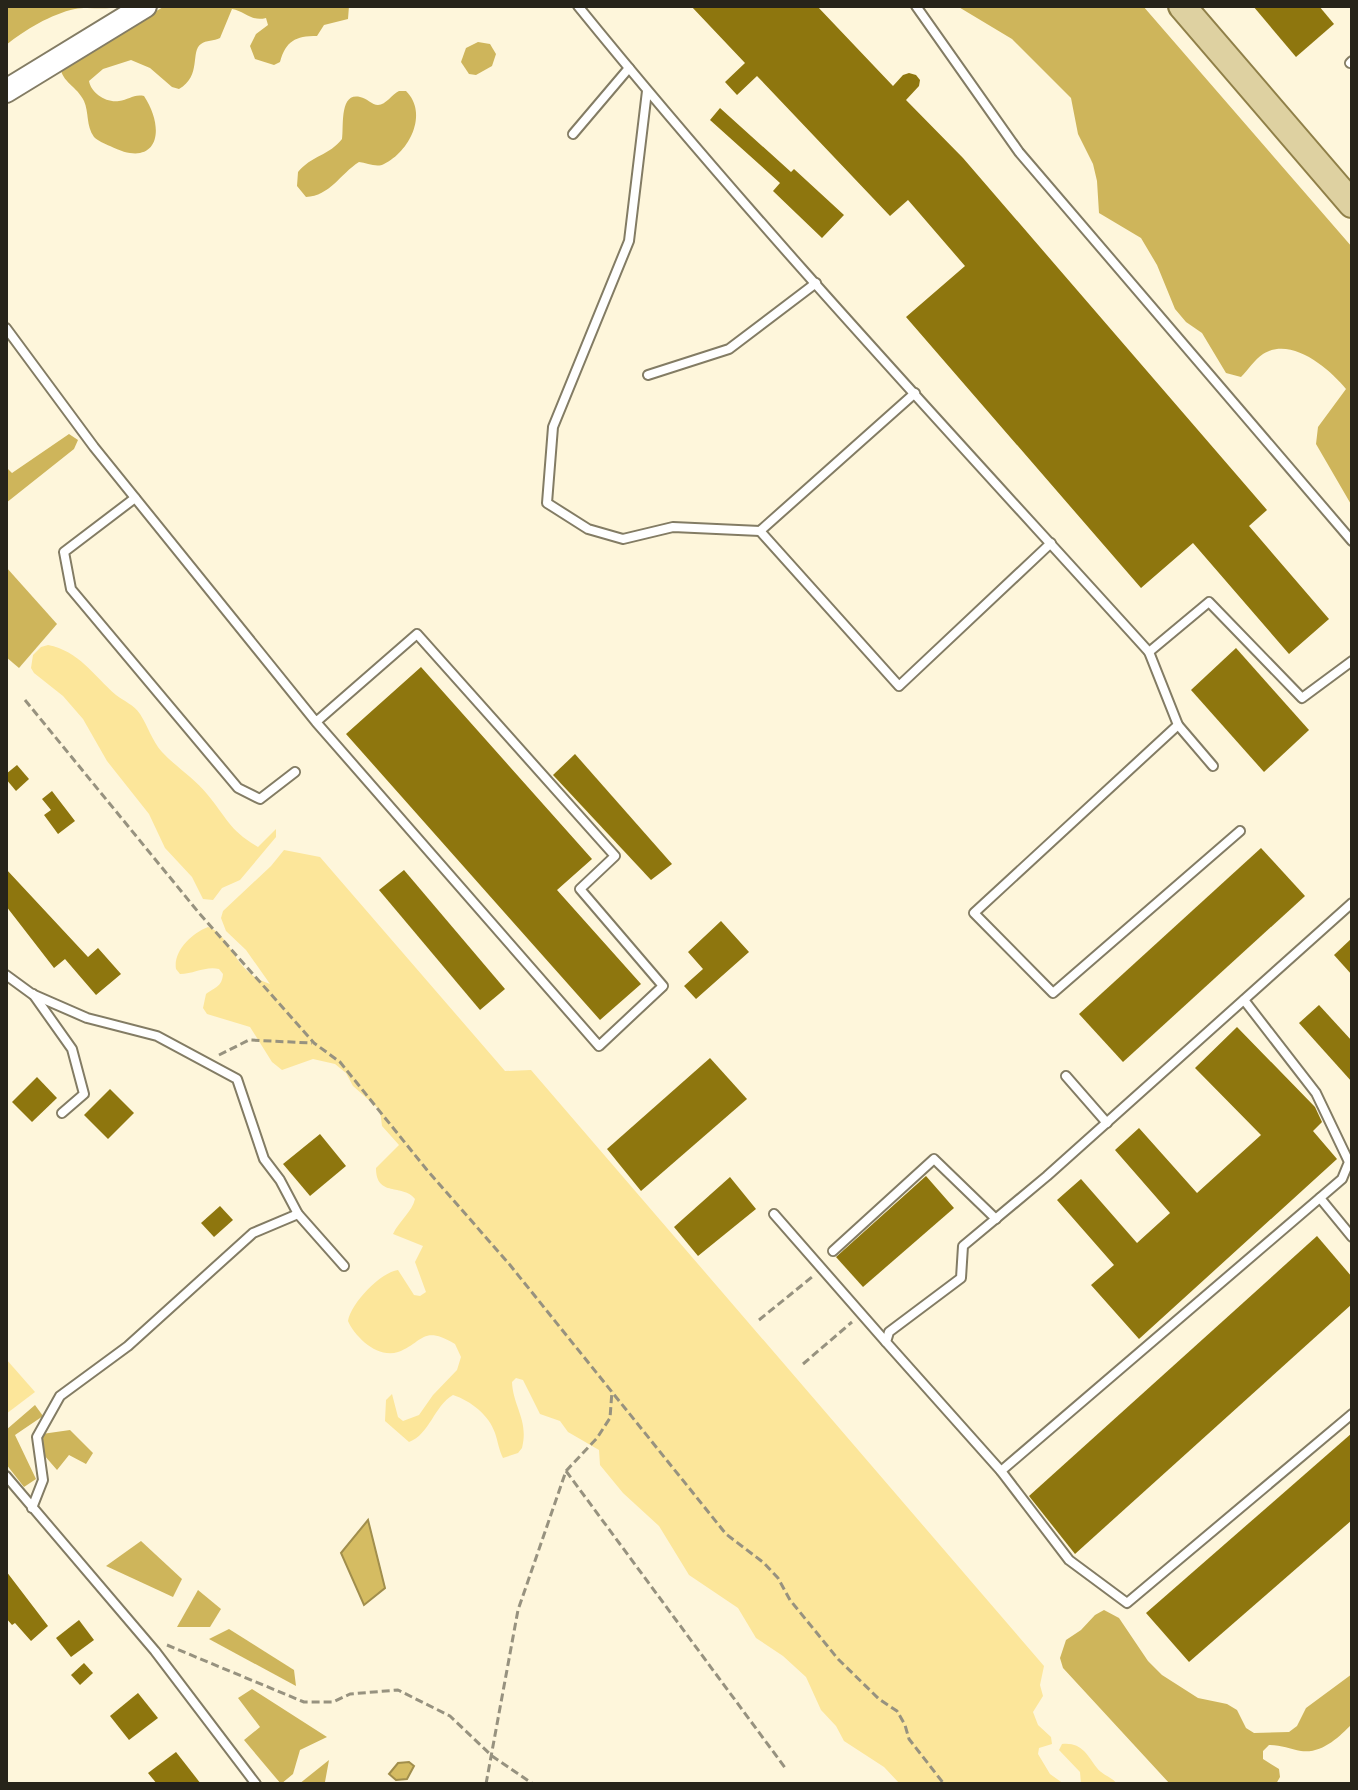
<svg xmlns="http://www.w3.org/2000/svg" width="1358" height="1790" font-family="Arial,sans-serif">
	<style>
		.green { fill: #fce69a }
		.forest { fill: #ceb55b }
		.water { fill: #d5bc62; stroke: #a18e4c; stroke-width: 2 }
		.building { fill: #8e760e }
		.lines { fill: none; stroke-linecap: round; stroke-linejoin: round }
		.lane-casing { stroke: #837c64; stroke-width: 12 }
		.secondary-casing { stroke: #837c64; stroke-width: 26 }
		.primary-casing { stroke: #908049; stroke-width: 30 }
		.path { stroke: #97927f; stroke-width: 3; stroke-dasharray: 8 4; stroke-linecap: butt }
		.lane { stroke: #fff; stroke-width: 8 }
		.secondary { stroke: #fff; stroke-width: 22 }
		.primary { stroke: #ded1a1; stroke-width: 26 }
	</style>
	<rect width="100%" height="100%" fill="#fef6db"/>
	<g class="green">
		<path d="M48,645C79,651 93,675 116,695C124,701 134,705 140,714C148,726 152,741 162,752C176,767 194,778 207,794C227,818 229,830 258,847L276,829V837L240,880L222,888L213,900L203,899L192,877L165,848L149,814L107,761L83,719L63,696L34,673L31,668L33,655L41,647Z"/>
		<path d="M284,850L320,857L505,1071L531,1070L1044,1666L1040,1685L1043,1696L1033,1712L1038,1725L1051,1737L1052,1744L1039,1748L1038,1754L1050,1774L1064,1784H900L884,1767L844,1741L836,1726L821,1710L806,1677L783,1656L756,1638L738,1608L689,1575L659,1526L623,1493L600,1465L599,1450L568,1432L560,1421L540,1414L523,1380L516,1378L512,1382C513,1407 529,1420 522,1448L518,1453L503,1458C499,1450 498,1442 495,1433C489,1415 471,1401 453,1395C434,1406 430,1434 409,1442L385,1421L386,1400L392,1394L398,1417L403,1421L419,1415L433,1395L457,1370L461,1357L455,1344C422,1324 423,1343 398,1352C378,1359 355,1337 348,1321C351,1303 381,1272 398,1270L414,1295L420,1296L426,1292L415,1262L423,1246L393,1234C399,1221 412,1212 415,1199C403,1183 376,1198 376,1168L399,1145L382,1126L380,1110L353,1086L346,1073L335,1064L313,1059L282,1070L272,1062L250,1027L207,1014L203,1008L206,994C215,987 222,987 223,974L219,969C205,966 194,974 180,974L176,969C173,951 192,933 208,927C232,935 233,973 270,984L246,950L226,931L221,918L223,911L271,866Z"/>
		<polygon points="6,1359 35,1392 6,1414"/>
		<path d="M1062,1744C1082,1742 1087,1755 1097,1768C1102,1775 1111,1776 1117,1784H1081L1080,1772L1059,1750Z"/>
	</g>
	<g class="forest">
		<path d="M6,6H119C103,11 90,6 75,9C51,14 25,30 6,45Z"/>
		<path d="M165,6H349L348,19L324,25L317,36C295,36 286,41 280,62L274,65L255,59L250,46L256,34L268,25L266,18C251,22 245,11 232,9L220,38C214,41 206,40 201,44C190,51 202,76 179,89L172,87L150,68L131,60L103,69L89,81C91,93 106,103 119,101C129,100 133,94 144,96C167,131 157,170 110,146C105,144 98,141 94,137C86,126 89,112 84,101C77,86 62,83 60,66Z"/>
		<path d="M957,6H1143L1352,247V506L1316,444L1318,427L1346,389C1329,368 1291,336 1263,354C1255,359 1248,370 1241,377L1226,373L1202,333L1186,322L1175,309L1157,265L1141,238L1099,213L1097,181L1093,164L1078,134L1071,98L1012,39Z"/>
		<polygon points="478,42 490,44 496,54 492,66 476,75 469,74 461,62 466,48"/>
		<path d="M399,91H406C429,114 409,152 384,164C377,168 367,163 359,162C340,174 330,196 306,197L297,186L298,172C311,156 330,155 342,139C344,127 339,92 360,97C367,98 372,105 378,105C386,105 392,94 399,91Z"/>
		<polygon points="69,434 78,440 74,449 6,503 6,467 12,473"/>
		<polygon points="6,567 57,624 19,668 6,657"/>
		<polygon points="35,1405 43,1416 15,1435 36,1479 24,1487 6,1464 6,1430"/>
		<polygon points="70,1430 93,1453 86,1464 69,1455 57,1470 44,1455 42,1434"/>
		<polygon points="141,1541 182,1579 173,1597 106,1566"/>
		<polygon points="198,1590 221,1609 210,1627 177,1627"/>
		<path d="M1104,1610L1119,1618L1148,1661L1162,1675L1198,1698L1227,1704L1237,1710L1246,1728L1254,1733L1289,1732L1297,1726L1306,1708L1352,1674V1724C1339,1737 1322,1754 1301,1751C1290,1749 1281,1745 1269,1745L1263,1751V1759L1279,1769L1280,1777L1276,1784H1170L1063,1668L1060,1658L1066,1640L1081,1630L1095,1615Z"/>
		<polygon points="229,1629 294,1670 296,1686 209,1639"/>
		<polygon points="252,1689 327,1737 300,1750 293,1774 281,1784 244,1740 260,1727 238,1698"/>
		<polygon points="329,1760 325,1782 344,1784 299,1784"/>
	</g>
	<g class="water">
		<polygon points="368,1520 385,1588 364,1605 341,1553"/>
		<polygon points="409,1762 414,1766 407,1779 396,1780 389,1774 398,1763"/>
	</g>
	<g class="building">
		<polygon points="691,6 817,6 893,86 903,75 909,73 916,75 920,80 919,86 906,100 963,158 1267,510 1249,526 1329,619 1289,654 1193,543 1141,588 906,317 965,266 908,200 890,216 757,76 737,95 725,82 745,63"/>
		<polygon points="1253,6 1319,6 1334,24 1296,57"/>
		<polygon points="720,108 791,172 794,169 844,215 822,238 773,191 780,183 710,120"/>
		<polygon points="1236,648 1309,730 1264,772 1191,690"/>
		<polygon points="421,667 592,859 557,890 641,984 600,1020 346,734"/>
		<polygon points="575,754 672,864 651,880 553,775"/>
		<polygon points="17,765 29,779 16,791 6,779 6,774"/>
		<polygon points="52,791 75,821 58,834 44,815 51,810 42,799"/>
		<polygon points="1261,848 1305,896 1123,1062 1079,1014"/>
		<polygon points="6,869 88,957 98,948 121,974 96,995 65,959 54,968 6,906"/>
		<polygon points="404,870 505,989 480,1010 379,890"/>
		<polygon points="721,921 749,952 696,999 684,986 703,969 688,952"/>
		<polygon points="1352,938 1352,975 1334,955"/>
		<polygon points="1319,1005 1352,1041 1352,1082 1299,1023"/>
		<polygon points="1237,1027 1315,1107 1322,1122 1313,1131 1337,1159 1139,1339 1091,1285 1114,1265 1057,1200 1081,1179 1137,1243 1170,1213 1115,1150 1139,1128 1197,1193 1261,1135 1195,1068"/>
		<polygon points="710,1058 747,1099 641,1191 607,1149"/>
		<polygon points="37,1077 57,1098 32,1122 12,1102"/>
		<polygon points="110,1089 134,1113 108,1139 84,1115"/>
		<polygon points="320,1134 346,1166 310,1196 283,1164"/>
		<polygon points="926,1176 954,1208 863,1287 836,1257"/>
		<polygon points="730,1177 756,1209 698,1256 674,1227"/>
		<polygon points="220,1206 233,1220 214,1237 201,1223"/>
		<polygon points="1317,1236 1352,1277 1352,1304 1075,1554 1029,1496"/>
		<polygon points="1352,1433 1352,1520 1189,1662 1146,1613"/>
		<polygon points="6,1571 48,1626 31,1641 15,1623 12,1625 6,1618"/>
		<polygon points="79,1620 94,1640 71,1657 56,1638"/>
		<polygon points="84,1663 93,1673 80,1685 71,1675"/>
		<polygon points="138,1693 158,1718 129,1740 110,1716"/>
		<polygon points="176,1752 201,1784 157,1784 148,1773"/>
	</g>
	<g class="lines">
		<g class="lane-casing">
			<g id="lane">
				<path d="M578,6C759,229 956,439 1149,652L1209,602L1302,698L1352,661"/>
				<polyline points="916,6 1019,152 1352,541"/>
				<polyline points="1350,63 1352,61"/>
				<polyline points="647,91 629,241 553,427 547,503 588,529 623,539 673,527 760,531 915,393"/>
				<polyline points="573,134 629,68"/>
				<polyline points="6,328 94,447 316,722 599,1046 663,986 580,889 615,856 417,634 316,722"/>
				<polyline points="648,375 729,349 816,283"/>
				<polyline points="135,498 64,552 71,589 238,788 260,799 295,772"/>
				<polyline points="760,531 899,686 1051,543"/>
				<polyline points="1149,652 1178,725 974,913 1053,993 1240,831"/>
				<polyline points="1178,725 1213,766"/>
				<polyline points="1352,903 1047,1176 963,1246 961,1278 889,1332 886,1342 1001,1471 1069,1560 1127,1603 1352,1414"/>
				<polyline points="6,975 32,994 87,1018 157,1036 237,1079 264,1159 280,1180 298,1214 344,1266"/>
				<polyline points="33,994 72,1049 84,1094 62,1113"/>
				<polyline points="1066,1076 1107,1123"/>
				<polyline points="1320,1198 1352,1237"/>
				<polyline points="774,1214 886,1342"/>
				<polyline points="833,1251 934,1159 996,1219"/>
				<polyline points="1001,1471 1342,1179 1349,1162 1316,1093 1244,1000"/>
				<polyline points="6,1476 155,1651 256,1784"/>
				<polyline points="32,1508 43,1480 37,1437 60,1396 128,1346 253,1233 298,1214"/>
			</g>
		</g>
		<g class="secondary-casing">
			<polyline id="secondary" points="6,91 145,6"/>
		</g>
		<g class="primary-casing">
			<polyline id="primary" points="1182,6 1352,204"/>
		</g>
		<g class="path">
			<polyline points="25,700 199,913 314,1043 340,1062 427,1170 510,1265 726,1534 764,1563 778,1578 790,1600 838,1659 879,1699 897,1711 905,1725 909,1739 944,1784"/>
			<polyline points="219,1055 249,1040 312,1043"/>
			<polyline points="759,1320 812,1277"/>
			<polyline points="803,1364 852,1322"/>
			<polyline points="566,1471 786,1769"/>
			<polyline points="167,1645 304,1702 333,1702 350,1694 398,1690 450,1716 492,1756 533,1784"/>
			<polyline points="486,1784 518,1610 566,1471 597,1438 610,1418 612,1391"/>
			<polyline points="539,1784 548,1784"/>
		</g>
		<use href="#lane" class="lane"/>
		<use href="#secondary" class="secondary"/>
		<use href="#primary" class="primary"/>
	</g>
	<rect width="1358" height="1790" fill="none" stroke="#27241a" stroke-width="16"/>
</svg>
